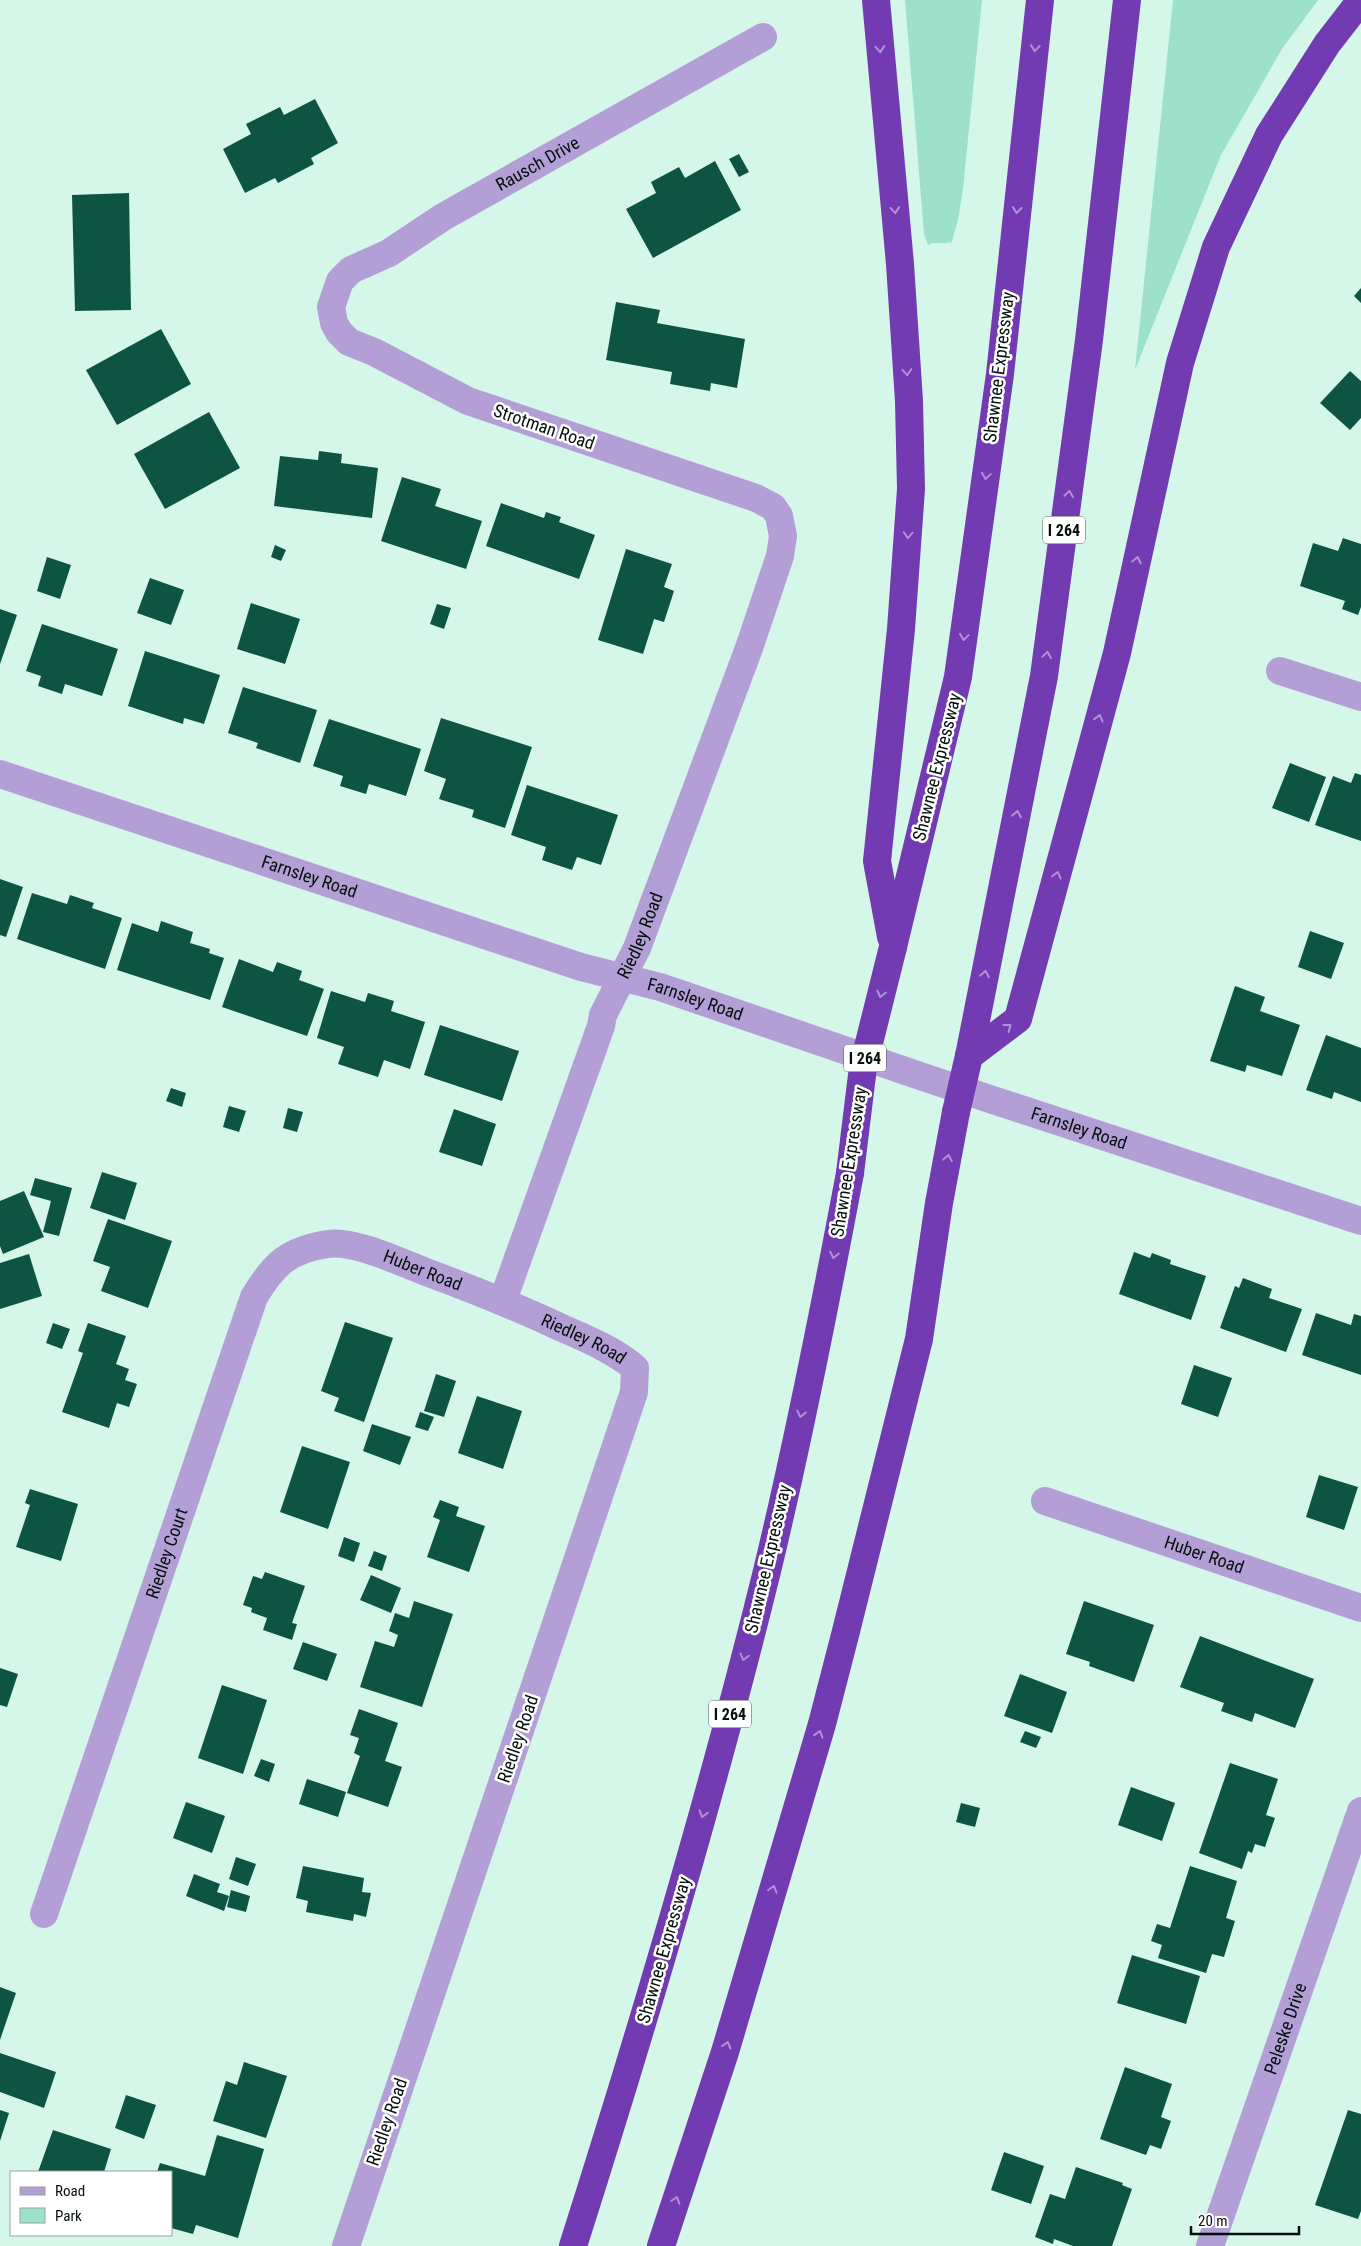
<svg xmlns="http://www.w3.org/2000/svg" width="1361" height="2246" font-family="'Roboto Condensed',sans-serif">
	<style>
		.green { fill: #9de1ca }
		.building { fill: #0e5443 }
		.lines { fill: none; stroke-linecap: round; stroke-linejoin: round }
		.street { stroke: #b39fd6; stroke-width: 28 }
		.highway { stroke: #723bb2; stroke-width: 28 }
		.highway-bridge { stroke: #723bb2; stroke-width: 28 }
		.oneway { stroke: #b193d5 }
		.labels { text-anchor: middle; stroke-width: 5; stroke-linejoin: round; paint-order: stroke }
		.shield { fill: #fff; stroke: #505754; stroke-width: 1 }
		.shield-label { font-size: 16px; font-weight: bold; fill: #050f0b }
		.street-label { font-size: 18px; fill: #050f0b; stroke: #fff }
	</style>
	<rect width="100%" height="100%" fill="#d5f7ea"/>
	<g class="green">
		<path d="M905,0H982L963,189L958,220L951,244L950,242C942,245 935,241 928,245L924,234Z"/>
		<polygon points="1173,0 1318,0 1282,49 1221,155 1135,370"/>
	</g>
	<g class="building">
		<polygon points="315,99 338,143 311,158 314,164 278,183 275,178 245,193 223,149 251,134 246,124 280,107 284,115"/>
		<polygon points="739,154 749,172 739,177 729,159"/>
		<polygon points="715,161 741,210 653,258 626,209 656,193 651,182 679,167 685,178"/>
		<polygon points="129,193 131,310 75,311 72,195"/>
		<polygon points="1361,288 1361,303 1354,296"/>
		<polygon points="616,302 660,310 657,323 745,339 737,388 711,383 710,391 670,384 672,372 606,360"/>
		<polygon points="161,329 191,384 117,425 86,370"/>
		<polygon points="1350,371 1361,381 1361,418 1350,430 1320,403"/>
		<polygon points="209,412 240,468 165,509 134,454"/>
		<polygon points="319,451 342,454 341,463 378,468 372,518 274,506 280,456 318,460"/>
		<polygon points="402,477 441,489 435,506 482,521 466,569 381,541"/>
		<polygon points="501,503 544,518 546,512 561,517 559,522 595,535 579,579 486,546"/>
		<polygon points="1343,538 1361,544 1361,607 1358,615 1342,609 1345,601 1300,586 1313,543 1338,551"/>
		<polygon points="275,545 286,550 281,561 271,557"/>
		<polygon points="626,549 672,564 664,587 674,591 664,622 654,619 643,654 598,640"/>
		<polygon points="47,557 71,565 60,599 37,591"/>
		<polygon points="150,578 184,590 171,625 137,613"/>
		<polygon points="251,603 300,619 285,664 237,649"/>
		<polygon points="437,604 451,608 444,629 430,624"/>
		<polygon points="0,609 17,615 0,664"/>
		<polygon points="42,624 118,649 102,696 65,684 62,694 38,686 41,676 26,671"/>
		<polygon points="145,651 220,675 204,724 184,718 183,724 128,706"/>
		<polygon points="243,687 317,710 300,763 256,748 258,743 228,733"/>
		<polygon points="441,718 532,747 505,828 472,817 474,810 439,799 446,779 424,771"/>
		<polygon points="329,719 421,749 406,796 369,784 366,794 340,786 343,776 313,766"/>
		<polygon points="1290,763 1326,777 1309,822 1272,808"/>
		<polygon points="1355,773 1361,775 1361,841 1315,825 1333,776 1351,783"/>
		<polygon points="527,785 618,815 601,865 577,857 572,870 542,860 546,847 511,835"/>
		<polygon points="0,879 23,887 6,937 0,935"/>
		<polygon points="32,893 67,904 70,895 94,903 92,908 122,918 105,969 17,939"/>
		<polygon points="161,921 193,932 190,943 210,949 209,953 224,958 210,1000 117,970 132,923 158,932"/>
		<polygon points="1310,931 1344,943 1331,979 1298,967"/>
		<polygon points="239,959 273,972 277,962 302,971 299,980 324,989 307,1036 222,1007"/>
		<polygon points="1235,986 1265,997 1260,1011 1300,1025 1282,1076 1247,1065 1245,1072 1210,1061"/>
		<polygon points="331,991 365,1002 368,993 394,1001 391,1011 425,1022 410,1069 384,1060 378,1077 338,1064 344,1047 317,1038"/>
		<polygon points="440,1025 519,1051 502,1101 424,1075"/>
		<polygon points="1326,1035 1361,1048 1361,1102 1334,1092 1332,1099 1306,1090"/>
		<polygon points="171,1088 186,1093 182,1107 166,1101"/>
		<polygon points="229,1106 246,1111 239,1132 223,1127"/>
		<polygon points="288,1108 303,1112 297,1132 283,1128"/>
		<polygon points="454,1109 496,1124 482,1166 439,1152"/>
		<polygon points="102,1172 137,1183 125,1220 90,1208"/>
		<polygon points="35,1178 72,1188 59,1236 43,1232 51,1201 30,1195"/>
		<polygon points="24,1191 44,1237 3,1254 0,1246 0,1201"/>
		<polygon points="108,1219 172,1241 148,1308 101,1291 110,1267 93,1261"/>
		<polygon points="1134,1252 1150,1258 1152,1253 1171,1260 1170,1264 1206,1276 1191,1320 1119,1294"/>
		<polygon points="29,1254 42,1296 0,1309 0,1263"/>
		<polygon points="1243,1278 1272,1289 1269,1298 1302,1309 1286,1352 1220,1328 1235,1286 1239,1288"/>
		<polygon points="1316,1313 1351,1325 1354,1314 1361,1316 1361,1375 1302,1355"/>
		<polygon points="345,1322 393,1338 364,1422 334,1411 339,1398 321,1391"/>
		<polygon points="53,1323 70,1329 62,1349 46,1343"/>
		<polygon points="88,1323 126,1336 116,1364 129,1369 125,1380 137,1384 129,1407 117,1403 109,1428 62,1412 83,1353 78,1351"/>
		<polygon points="1194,1365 1232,1378 1218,1417 1181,1404"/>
		<polygon points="436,1374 456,1381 444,1417 424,1411"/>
		<polygon points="477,1396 522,1411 503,1469 458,1453"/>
		<polygon points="420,1412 434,1417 428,1431 415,1427"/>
		<polygon points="372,1424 411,1437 400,1465 363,1451"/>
		<polygon points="302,1446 350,1462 328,1529 280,1512"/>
		<polygon points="1319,1475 1358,1487 1344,1530 1306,1517"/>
		<polygon points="30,1489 78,1504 61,1561 16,1547 30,1505 25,1503"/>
		<polygon points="440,1500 459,1507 456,1516 485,1526 469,1572 427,1557 440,1520 433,1517"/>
		<polygon points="344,1537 360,1543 354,1562 338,1556"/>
		<polygon points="374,1551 387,1556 382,1571 368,1566"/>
		<polygon points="265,1572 305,1586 292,1623 297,1624 292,1640 263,1630 267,1618 251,1612 252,1608 243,1605 253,1576 262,1579"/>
		<polygon points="371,1575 401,1588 391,1613 360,1600"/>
		<polygon points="414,1601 453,1614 422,1707 360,1687 375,1641 394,1647 398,1635 389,1631 395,1613 409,1618"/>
		<polygon points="1084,1601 1154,1625 1134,1682 1089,1666 1090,1662 1066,1654"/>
		<polygon points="1200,1636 1314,1679 1295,1728 1255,1713 1252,1722 1221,1711 1224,1703 1180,1687"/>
		<polygon points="303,1642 337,1654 327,1681 293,1669"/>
		<polygon points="0,1668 18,1674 7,1707 0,1705"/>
		<polygon points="1020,1674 1067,1692 1052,1733 1004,1716"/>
		<polygon points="222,1685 267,1700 243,1774 198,1758"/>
		<polygon points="359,1709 398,1723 385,1761 402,1767 388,1807 347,1793 360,1756 354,1753 359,1738 350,1735"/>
		<polygon points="1025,1731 1041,1737 1036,1748 1020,1742"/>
		<polygon points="261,1759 275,1764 269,1782 254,1776"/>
		<polygon points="1230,1763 1278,1779 1266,1815 1275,1818 1265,1847 1255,1844 1252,1853 1248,1851 1242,1869 1199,1853"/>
		<polygon points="307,1779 346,1792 338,1817 299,1804"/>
		<polygon points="1131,1787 1175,1803 1162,1841 1118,1825"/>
		<polygon points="186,1802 225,1816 212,1853 173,1838"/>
		<polygon points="961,1803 980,1808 975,1827 956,1822"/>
		<polygon points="236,1857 256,1864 248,1886 229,1879"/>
		<polygon points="303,1866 364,1878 362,1892 371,1893 366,1917 354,1914 353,1921 306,1912 308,1901 296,1898"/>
		<polygon points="1190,1866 1237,1881 1226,1918 1235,1921 1224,1957 1212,1954 1206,1973 1158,1958 1162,1945 1151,1941 1157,1924 1170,1928"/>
		<polygon points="194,1874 220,1884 217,1892 229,1896 224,1911 186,1896"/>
		<polygon points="231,1890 250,1896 246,1912 227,1907"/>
		<polygon points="1132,1955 1200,1976 1186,2024 1117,2003"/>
		<polygon points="0,1987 16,1993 0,2040"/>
		<polygon points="0,2053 56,2072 44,2108 0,2092"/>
		<polygon points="244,2062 287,2076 266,2138 213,2121 226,2081 237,2085"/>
		<polygon points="1125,2067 1172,2084 1161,2117 1171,2121 1161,2149 1150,2145 1146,2155 1100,2139"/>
		<polygon points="126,2095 156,2105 144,2139 115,2128"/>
		<polygon points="0,2110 9,2113 0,2141"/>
		<polygon points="1348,2110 1361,2114 1361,2211 1358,2219 1315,2205"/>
		<polygon points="53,2130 111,2149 104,2172 38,2172"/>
		<polygon points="217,2135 264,2149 238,2238 196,2225 193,2234 171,2228 171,2172 157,2172 160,2163 205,2176"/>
		<polygon points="1004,2152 1044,2166 1031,2204 991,2190"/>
		<polygon points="1076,2167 1123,2183 1122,2185 1132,2189 1112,2246 1073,2246 1054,2239 1053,2244 1035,2237 1050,2194 1065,2199"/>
	</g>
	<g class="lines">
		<g class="street">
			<polyline points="1280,671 1361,697"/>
			<path id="s1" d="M0,774L581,967L660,987L926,1078L1361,1221"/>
			<path id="s2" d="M503,1300L601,1026L603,1015L637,948L749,648L780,556L783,536L779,516L773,507L756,498L468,401L374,352L349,342L339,332L334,323L331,307L340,281L351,270L389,253L443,217L763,37"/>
			<path id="s3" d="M1045,1501L1361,1608"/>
			<path id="s4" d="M44,1914L254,1297C274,1264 288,1250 328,1244C354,1240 400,1262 426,1272C472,1289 517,1307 562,1328C587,1339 614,1350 635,1368L634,1392L628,1410C535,1689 439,1967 346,2246"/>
			<path id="s5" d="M1210,2246L1361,1811"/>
		</g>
		<g class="highway">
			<polyline points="876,0 900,264 909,401 911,489 901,629 877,861 891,937"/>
			<polyline points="893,947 958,677 1000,374 1040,0"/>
			<polyline points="969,1056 1018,1019 1117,653 1180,363 1216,247 1269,135 1327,44 1361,0"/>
			<polyline points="969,1056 1044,676 1089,340 1127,0"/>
			<path d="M573,2246C644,2023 711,1798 767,1571C799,1439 825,1306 850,1173"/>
			<polyline points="661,2246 725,2052 822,1724 845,1635 919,1339 939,1203 956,1112"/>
		</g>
		<g class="highway-bridge">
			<polyline points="956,1112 969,1056"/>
			<polyline points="850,1173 863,1067 893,947"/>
		</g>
	</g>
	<defs><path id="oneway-chevron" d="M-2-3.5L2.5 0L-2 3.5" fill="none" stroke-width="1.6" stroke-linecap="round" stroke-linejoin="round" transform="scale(1.25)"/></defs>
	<g class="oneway">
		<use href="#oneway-chevron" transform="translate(1035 48) rotate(96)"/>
		<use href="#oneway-chevron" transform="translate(880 49) rotate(85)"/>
		<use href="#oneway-chevron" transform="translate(895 210) rotate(85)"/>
		<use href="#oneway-chevron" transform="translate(1017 210) rotate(96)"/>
		<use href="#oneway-chevron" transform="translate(907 372) rotate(86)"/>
		<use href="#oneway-chevron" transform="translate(986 476) rotate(98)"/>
		<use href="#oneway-chevron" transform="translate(1069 494) rotate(-82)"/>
		<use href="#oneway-chevron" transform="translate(908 535) rotate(94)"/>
		<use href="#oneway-chevron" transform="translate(1137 560) rotate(-78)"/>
		<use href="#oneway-chevron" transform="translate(964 637) rotate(98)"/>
		<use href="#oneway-chevron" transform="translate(1047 655) rotate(-82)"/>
		<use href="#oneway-chevron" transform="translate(1099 718) rotate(-75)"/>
		<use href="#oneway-chevron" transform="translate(1017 814) rotate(-79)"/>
		<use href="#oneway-chevron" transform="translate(1057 875) rotate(-75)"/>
		<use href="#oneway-chevron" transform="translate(985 974) rotate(-79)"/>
		<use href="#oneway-chevron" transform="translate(881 994) rotate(104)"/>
		<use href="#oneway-chevron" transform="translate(1008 1027) rotate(-37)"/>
		<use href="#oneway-chevron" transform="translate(948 1158) rotate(-79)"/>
		<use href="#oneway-chevron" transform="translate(834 1255) rotate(101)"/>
		<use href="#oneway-chevron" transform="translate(801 1414) rotate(102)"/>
		<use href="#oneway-chevron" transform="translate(744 1657) rotate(105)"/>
		<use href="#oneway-chevron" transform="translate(819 1734) rotate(-74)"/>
		<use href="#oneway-chevron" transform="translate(703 1814) rotate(106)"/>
		<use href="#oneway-chevron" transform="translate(773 1889) rotate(-74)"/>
		<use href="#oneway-chevron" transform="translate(727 2045) rotate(-73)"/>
		<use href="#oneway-chevron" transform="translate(676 2200) rotate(-72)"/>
	</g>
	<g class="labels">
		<g class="shield">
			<rect x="1043" y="516.5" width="42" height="27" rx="4"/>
			<rect x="844" y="1044.5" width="42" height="27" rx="4"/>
			<rect x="709" y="1700.5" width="42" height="27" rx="4"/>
		</g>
		<g class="shield-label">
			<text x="1064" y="536">I 264</text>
			<text x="865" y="1064">I 264</text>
			<text x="730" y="1720">I 264</text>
		</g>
		<g class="street-label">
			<text dy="6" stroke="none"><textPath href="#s2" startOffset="1601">Rausch Drive</textPath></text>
			<text transform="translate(999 367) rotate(-83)" y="6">Shawnee Expressway</text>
			<text transform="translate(544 427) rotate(19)" y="6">Strotman Road</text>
			<text transform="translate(937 767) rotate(-76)" y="6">Shawnee Expressway</text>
			<text dy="6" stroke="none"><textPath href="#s1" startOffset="326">Farnsley Road</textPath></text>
			<text dy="6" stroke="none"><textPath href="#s2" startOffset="390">Riedley Road</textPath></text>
			<text dy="6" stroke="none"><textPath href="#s1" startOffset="731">Farnsley Road</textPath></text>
			<text dy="6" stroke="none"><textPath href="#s1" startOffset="1136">Farnsley Road</textPath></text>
			<text transform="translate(849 1162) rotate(-81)" y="6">Shawnee Expressway</text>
			<text dy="6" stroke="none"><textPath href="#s4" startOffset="846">Huber Road</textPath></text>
			<text dy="6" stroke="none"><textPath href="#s4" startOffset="1021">Riedley Road</textPath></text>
			<text dy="6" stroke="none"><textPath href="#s4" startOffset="381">Riedley Court</textPath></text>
			<text dy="6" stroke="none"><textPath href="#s3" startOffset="168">Huber Road</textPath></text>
			<text transform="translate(768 1559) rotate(-77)" y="6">Shawnee Expressway</text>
			<text transform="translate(518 1739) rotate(-71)" y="6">Riedley Road</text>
			<text transform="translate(664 1950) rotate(-74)" y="6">Shawnee Expressway</text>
			<text dy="6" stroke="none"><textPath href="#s5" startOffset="230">Peleske Drive</textPath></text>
			<text transform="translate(387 2122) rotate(-71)" y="6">Riedley Road</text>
		</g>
	</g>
	<rect x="10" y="2171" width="162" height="65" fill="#ffffff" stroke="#9b9f9d"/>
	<rect x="20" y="2187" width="25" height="8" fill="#b39fd6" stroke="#9b9f9d"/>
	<text x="55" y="2196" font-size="15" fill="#050f0b">Road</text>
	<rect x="20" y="2208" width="25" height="15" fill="#9de1ca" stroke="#9b9f9d"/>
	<text x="55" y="2221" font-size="15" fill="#050f0b">Park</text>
	<path d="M1191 2226v8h108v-8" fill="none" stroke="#050f0b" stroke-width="2.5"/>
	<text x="1198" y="2226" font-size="15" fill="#050f0b" stroke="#ffffff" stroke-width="4" paint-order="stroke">20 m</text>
</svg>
